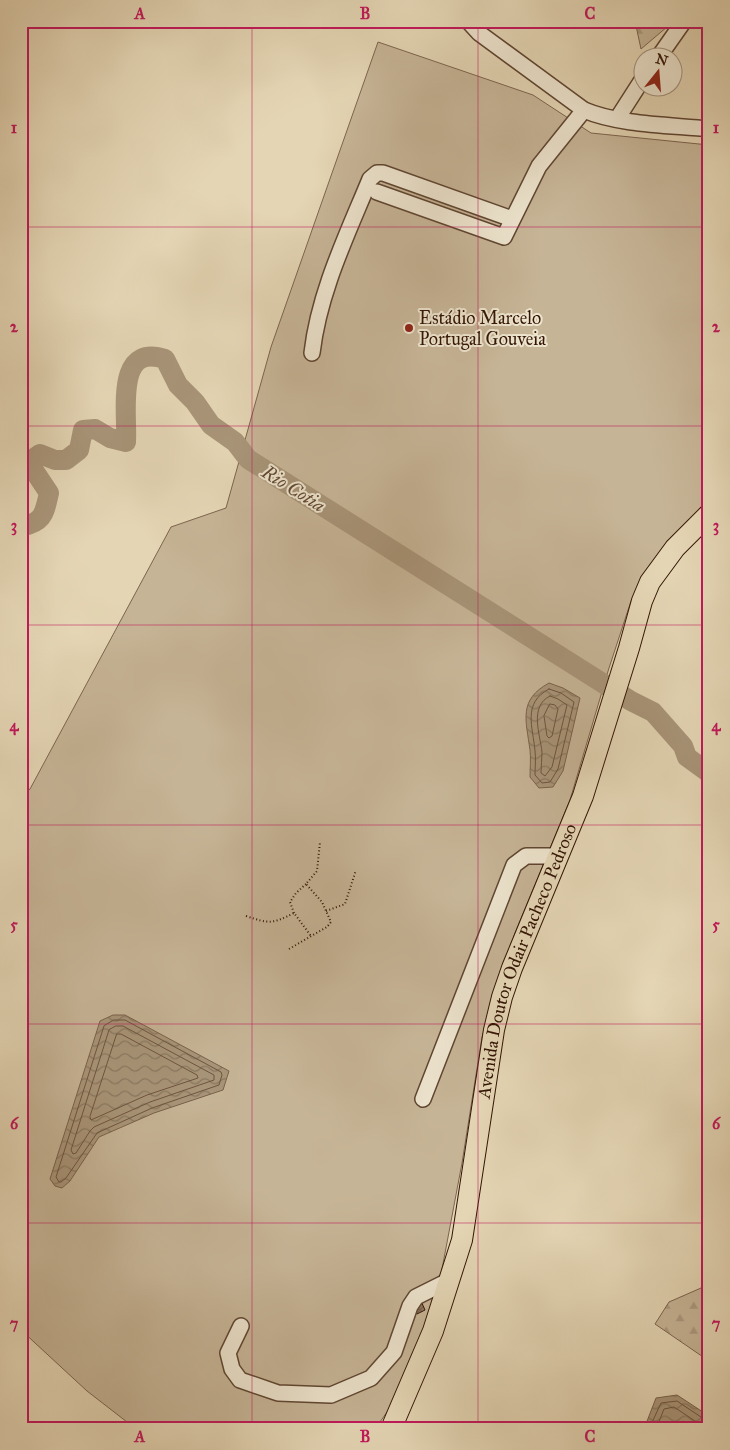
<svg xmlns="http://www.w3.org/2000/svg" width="730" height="1450" font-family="'IM FELL Great Primer',serif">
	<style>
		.forest { fill: url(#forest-firs); stroke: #7c644e }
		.park { fill: #c6b496; stroke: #7c644e }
		.water { fill: url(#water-waves); stroke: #79614a }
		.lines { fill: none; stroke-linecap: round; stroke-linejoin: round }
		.shore { stroke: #6e543e; stroke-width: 1 }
		.river { stroke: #a89478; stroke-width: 20 }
		.building { fill: url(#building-cross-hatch); stroke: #331505 }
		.minor-casing { stroke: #5f4531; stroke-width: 18 }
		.major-casing { stroke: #331505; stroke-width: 22 }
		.path { stroke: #331505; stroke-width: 2; stroke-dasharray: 1 2.5; stroke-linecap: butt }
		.minor { stroke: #ede4ce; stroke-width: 15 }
		.major { stroke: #e4d5b4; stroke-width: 20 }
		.grid { fill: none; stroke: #c2185b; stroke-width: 1; stroke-opacity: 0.55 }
		.poi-dot { fill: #8f2418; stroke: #ede4ce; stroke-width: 2 }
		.labels { text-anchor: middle; stroke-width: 4; stroke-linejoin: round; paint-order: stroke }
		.poi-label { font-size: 18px; fill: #331505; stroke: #ede4ce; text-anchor: start }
		.street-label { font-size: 18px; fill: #331505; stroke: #ede4ce }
		.water-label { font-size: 19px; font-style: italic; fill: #624833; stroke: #ede4ce }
		.neatline { fill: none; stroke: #c2185b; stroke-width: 2 }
		.grid-label { font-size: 16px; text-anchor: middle; font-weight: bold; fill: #c2185b }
	</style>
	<defs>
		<pattern id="forest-firs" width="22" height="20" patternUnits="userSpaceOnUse" patternTransform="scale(1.25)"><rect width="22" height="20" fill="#c6b496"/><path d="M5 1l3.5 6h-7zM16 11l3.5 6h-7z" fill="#ab9a80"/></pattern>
		<pattern id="water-waves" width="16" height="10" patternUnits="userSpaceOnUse" patternTransform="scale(1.25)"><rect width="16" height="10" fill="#a89478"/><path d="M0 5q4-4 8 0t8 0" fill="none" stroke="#897860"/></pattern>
		<pattern id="building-cross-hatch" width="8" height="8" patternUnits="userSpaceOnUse" patternTransform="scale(1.25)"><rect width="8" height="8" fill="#8f7960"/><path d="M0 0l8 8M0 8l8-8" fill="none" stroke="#75624d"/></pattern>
	</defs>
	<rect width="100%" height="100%" fill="#e4d5b4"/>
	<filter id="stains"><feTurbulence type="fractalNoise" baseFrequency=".004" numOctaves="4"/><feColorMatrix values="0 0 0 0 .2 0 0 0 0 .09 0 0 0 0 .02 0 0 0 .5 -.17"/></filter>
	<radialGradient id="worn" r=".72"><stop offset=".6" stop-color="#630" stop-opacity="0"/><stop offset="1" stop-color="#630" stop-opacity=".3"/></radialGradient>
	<g class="forest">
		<polygon points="635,21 674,21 641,49"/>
		<polygon points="709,1279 709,1361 655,1324 669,1302 701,1288"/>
	</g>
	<polygon class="park" points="378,42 533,95 591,133 709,145 709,498 647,571 631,601 609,668 570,800 515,933 482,1037 462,1163 436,1301 409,1381 375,1429 136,1429 87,1391 21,1330 21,797 30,789 171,527 226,508 271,347"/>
	<g class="water">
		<path d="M549,683L563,688L580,698L563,771L553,787L539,788L530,777C530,768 531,759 530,750C526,720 518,700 549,683Z"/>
		<polygon points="113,1015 125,1015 229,1071 223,1090 154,1113 99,1137 70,1181 62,1188 55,1186 50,1179 100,1021"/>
		<polygon points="677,1395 709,1416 709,1429 644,1429 656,1398"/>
	</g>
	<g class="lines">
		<g class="shore">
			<path d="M549,689L561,693L574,702L558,769L550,782L542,783L535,775C535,767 536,759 535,751C533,727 522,703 549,689Z"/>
			<path d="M550,696L558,699L567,705L552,767L545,776L541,773C541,766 542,759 542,752C540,734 529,706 550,696Z"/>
			<polygon points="550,704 555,705 558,709 552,736 549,738 547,736 544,716"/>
			<polygon points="114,1020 125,1020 221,1072 222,1075 219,1085 152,1108 97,1133 66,1178 61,1182 59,1182 56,1177 104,1026"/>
			<polygon points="116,1026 123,1026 214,1075 214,1080 150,1102 94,1127 90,1131 76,1153 73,1154 71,1150 109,1030"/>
			<polygon points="117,1034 121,1034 197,1075 198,1078 147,1095 91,1120 90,1117"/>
			<polyline points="649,1429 661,1403 677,1401 704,1419 709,1420"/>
			<polyline points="656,1429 664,1409 674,1407 701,1425 709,1426"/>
		</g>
		<path class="river" d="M21,527C44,522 44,514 49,493L31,466L33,459L40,454L55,460H66L79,450L83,430L95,429L110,438L126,442C128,415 114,342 165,359L178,385L195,402L211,425L235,442L248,459L631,701L653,712L683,746L687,757L709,773"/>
	</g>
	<polygon class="building" points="417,1292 425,1310 417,1314 409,1297"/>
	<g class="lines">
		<g class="minor-casing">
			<g id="minor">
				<path d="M468,21L479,33L584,110C619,125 670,125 709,129"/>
				<polyline points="658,58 684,21"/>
				<polyline points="617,119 642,80"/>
				<polyline points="377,192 504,237 539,166 584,110"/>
				<path d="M312,353C319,292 347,235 370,179L377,173H383L512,219"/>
				<polyline points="423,1099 514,865 526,856 558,856"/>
				<polyline points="241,1326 228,1353 232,1369 240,1380 278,1393 331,1395 371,1378 394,1352 410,1306 416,1297 450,1280"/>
			</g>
		</g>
		<g class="major-casing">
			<g id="major">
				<path id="s1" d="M391,1429L433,1331L462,1240L494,1030L502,997L512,968L583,796L629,648L642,601L650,582L675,548L709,514"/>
			</g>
		</g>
		<g class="path">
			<polyline points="326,911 345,904 356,870"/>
			<polyline points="294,913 290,902 296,893 306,884"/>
			<path d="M246,916C270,924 272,924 294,913L311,936"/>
			<polyline points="289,949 327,927 331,922 322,902 306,884 317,871 320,842"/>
		</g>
		<use href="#minor" class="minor"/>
		<use href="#major" class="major"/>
	</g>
	<path class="grid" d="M252,21V1429M478,21V1429M21,227H709M21,426H709M21,625H709M21,825H709M21,1024H709M21,1223H709"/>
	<circle class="poi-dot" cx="409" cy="328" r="5"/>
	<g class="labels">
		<g class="poi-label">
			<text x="419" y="324">Estádio Marcelo<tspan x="419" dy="21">Portugal Gouveia</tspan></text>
		</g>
		<g class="street-label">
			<text dy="6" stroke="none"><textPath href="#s1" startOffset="490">Avenida Doutor Odair Pacheco Pedroso</textPath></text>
		</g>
		<g class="water-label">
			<text transform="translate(294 488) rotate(32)" y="7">Rio Cotia</text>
		</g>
	</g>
	<rect width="730" height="1450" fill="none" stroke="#e4d5b4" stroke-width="55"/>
	<g transform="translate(658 72) rotate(17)"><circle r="24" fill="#ede4ce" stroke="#a3917e"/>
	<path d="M0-4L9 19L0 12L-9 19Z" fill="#8f2418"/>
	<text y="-8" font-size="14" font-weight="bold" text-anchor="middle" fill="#331505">N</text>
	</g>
	<rect x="28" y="28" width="674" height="1394" class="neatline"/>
	<g class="grid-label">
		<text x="140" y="19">A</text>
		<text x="365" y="19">B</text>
		<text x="590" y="19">C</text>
		<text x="14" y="133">1</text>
		<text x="716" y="133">1</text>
		<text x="14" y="332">2</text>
		<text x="716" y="332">2</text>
		<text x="14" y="531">3</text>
		<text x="716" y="531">3</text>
		<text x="14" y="731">4</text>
		<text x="716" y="731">4</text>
		<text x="14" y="930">5</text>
		<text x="716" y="930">5</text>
		<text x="14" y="1129">6</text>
		<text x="716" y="1129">6</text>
		<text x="14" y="1329">7</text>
		<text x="716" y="1329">7</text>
		<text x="140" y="1442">A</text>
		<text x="365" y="1442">B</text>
		<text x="590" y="1442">C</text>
	</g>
	<rect width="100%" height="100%" filter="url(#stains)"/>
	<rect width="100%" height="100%" fill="url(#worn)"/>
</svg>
